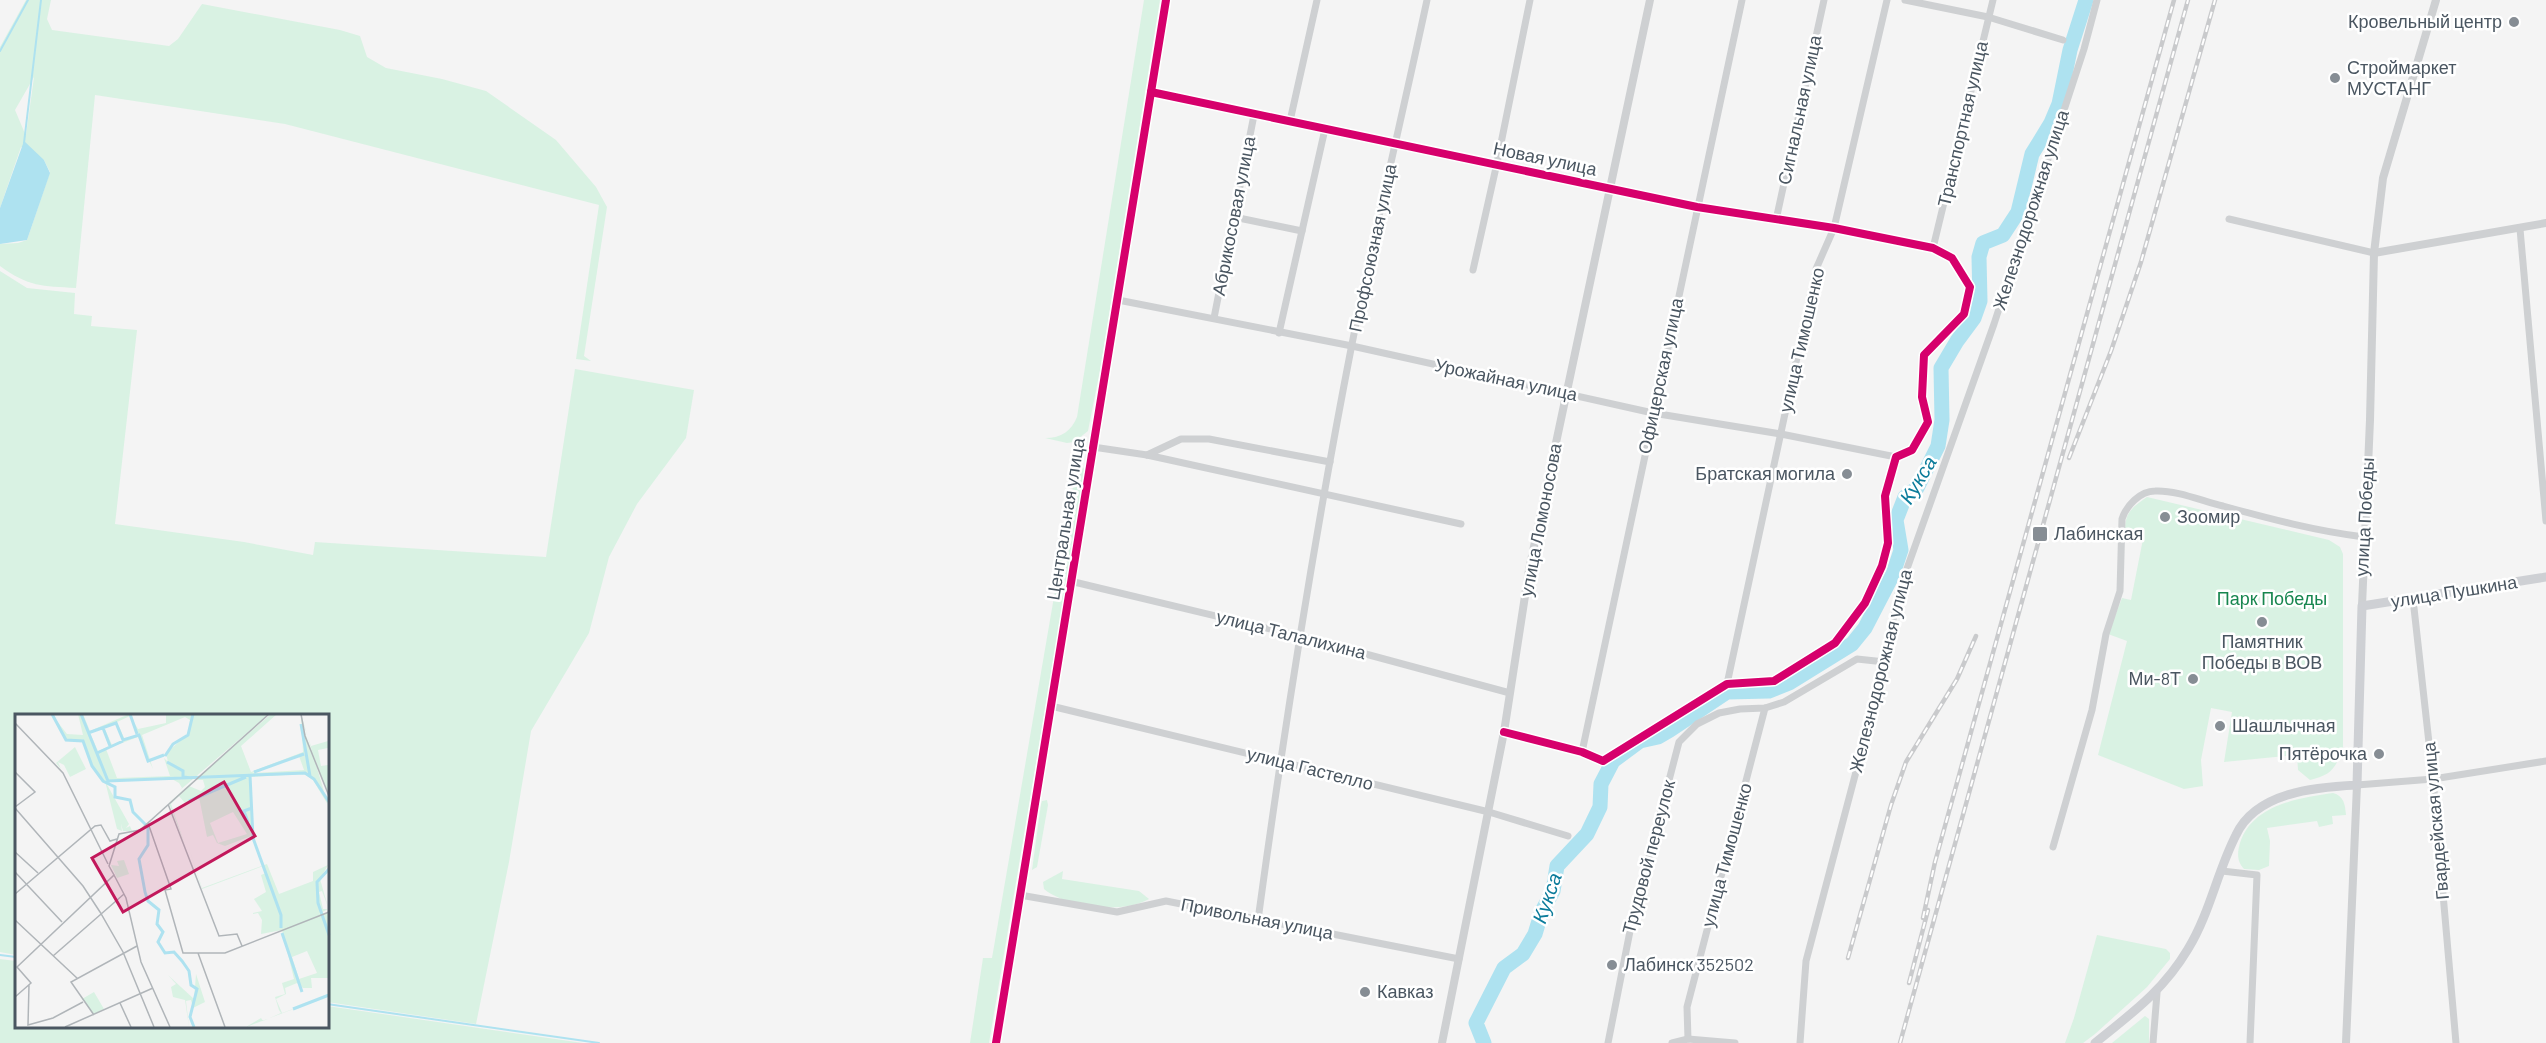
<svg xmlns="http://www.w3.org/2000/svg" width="2546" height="1043" font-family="Barlow,sans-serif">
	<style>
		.green { fill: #d9f2e3; fill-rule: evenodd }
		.water { fill: #aee2f0 }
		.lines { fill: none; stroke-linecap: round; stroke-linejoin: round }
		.stream { stroke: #aee2f0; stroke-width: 2 }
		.river { stroke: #aee2f0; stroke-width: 15 }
		.minor { stroke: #ced0d2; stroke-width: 7 }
		.tertiary { stroke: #ced0d2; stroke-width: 8 }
		.secondary { stroke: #ced0d4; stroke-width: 9 }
		.rail-casing { stroke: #c9cacc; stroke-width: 4.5 }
		.rail { stroke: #fff; stroke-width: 2; stroke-dasharray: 7; stroke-linecap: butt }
		.cycleway-casing { stroke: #fff; stroke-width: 11 }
		.cycleway { stroke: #d6006c; stroke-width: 8 }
		.poi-dot { fill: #868d94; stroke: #fff; stroke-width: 2 }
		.labels { text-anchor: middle; stroke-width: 5; stroke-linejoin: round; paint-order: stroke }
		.poi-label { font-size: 18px; fill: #4a5661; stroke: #fff; text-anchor: start }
		.street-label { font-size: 18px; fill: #4a5661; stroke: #fff }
		.park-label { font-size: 18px; fill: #17864f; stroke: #fff }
		.water-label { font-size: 20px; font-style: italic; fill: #0c7c9b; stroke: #fff }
		.inset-river { fill: none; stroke: #aee2f0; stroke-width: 3 }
		.inset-road { fill: none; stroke: #b0b5b9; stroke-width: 1.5 }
		.view { fill: #c2185b; fill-opacity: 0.15; stroke: #c2185b; stroke-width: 3 }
		.inset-edge { fill: none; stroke: #4a5661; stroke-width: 3 }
	</style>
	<rect width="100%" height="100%" fill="#f4f4f4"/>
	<g class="green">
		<path d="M26,0H51L47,19L52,30L169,46L178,39L202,4L340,30L360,36L367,57L386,68L442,79L486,91L556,140L596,187L607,207L584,356L591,361L576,359L599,205L285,124L95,95L76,288C42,286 29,287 0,266V244L18,243L27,240L50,172L44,160L21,147L0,208V47ZM34,77L26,135V136L15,110Z"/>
		<path d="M1144,0H1160L1100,370L1088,431L1074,442L1067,443L1045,438C1062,438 1071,431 1077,417Z"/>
		<polygon points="0,271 27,288 75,293 74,314 92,316 91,326 137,330 115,524 244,542 313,555 315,542 546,557 575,369 694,390 686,438 637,504 609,557 589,633 531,731 509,862 476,1024 327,1002 327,716 16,716 16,955 0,952"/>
		<polygon points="1078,457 1085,471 989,1043 970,1043 983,958 992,958"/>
		<path d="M2147,497L2329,540L2340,547L2343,554V749C2335,769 2331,775 2310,780L2298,770L2297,755L2224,762L2232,712L2211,708L2201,760L2203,786L2184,789L2098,755L2127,641L2108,634L2122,598L2131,600L2144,534L2125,529C2125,512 2134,506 2147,497Z"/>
		<path d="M2333,793C2344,796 2345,804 2346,815L2332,816L2333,824L2319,827L2317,821L2267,828L2270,841L2269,866L2259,870L2244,869C2237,862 2237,853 2240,843C2252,805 2298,798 2333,793Z"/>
		<polygon points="1047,800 1048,805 1037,867 1032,870 1041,804 1042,801"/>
		<path d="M1063,871L1062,879L1139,891L1149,899C1123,914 1067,908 1044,889L1043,882Z"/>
		<polygon points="2097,935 2166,949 2170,953 2170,959 2147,987 2095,1034 2083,1043 2065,1043 2074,1018"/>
		<polygon points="0,959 16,961 16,1026 327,1026 327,1006 583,1043 0,1043"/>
		<polygon points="2145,1016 2149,1019 2149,1043 2112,1043"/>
	</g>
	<polygon class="water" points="24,141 44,160 50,173 27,240 0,244 0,208"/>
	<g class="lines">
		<g class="stream">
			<polyline points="0,51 28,0"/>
			<polyline points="24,143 41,0"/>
			<polyline points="0,955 16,957"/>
			<polyline points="327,1004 599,1043"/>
		</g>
		<polyline class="river" points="1484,1043 1476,1023 1504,968 1523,954 1535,934 1542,911 1553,891 1557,866 1587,834 1600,807 1601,784 1613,761 1640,741 1658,737 1670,730 1727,692 1769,691 1789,683 1852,644 1865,628 1893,574 1901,550 1896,520 1905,497 1917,488 1938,446 1942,420 1941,368 1957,341 1974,318 1980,301 1979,257 1983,243 2003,235 2018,212 2032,154 2051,123 2059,104 2070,50 2086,0"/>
		<g class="minor">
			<polyline points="1905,0 1988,17 2063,40"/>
			<polyline points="1151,92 1697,207 1834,228 1933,248 1952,258 1970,287 1964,314 1924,355 1922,397 1928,422 1912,450 1896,457 1885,496 1888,543 1882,566 1865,603 1835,643 1774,681 1727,684 1603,761 1582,752 1504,732"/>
			<polyline points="1290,121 1317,0"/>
			<polyline points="1234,217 1302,231"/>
			<polyline points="2229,219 2374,253"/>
			<polyline points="1776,220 1824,0"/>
			<polyline points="2520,229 2546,521"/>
			<polyline points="1933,248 1993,0"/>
			<polyline points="1473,270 1497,163 1530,0"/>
			<polyline points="1118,300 1352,346 1653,413 1781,434 1896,457"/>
			<polyline points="1214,318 1254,115"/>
			<polyline points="1279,333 1325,129"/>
			<polyline points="1093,447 1147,455 1461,524"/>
			<polyline points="1147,455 1181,439 1209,439 1330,462"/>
			<polyline points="1070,581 1299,636 1510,693"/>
			<polyline points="2413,599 2433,779 2456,1043"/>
			<polyline points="1727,684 1816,269 1834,228 1887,0"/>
			<polyline points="1051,706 1489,812 1568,836"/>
			<polyline points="1582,752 1742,0"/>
			<polyline points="2357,785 2433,779 2546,761"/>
			<path d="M2053,847L2092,710L2106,634L2120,591L2122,519C2126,506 2140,491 2155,491C2177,490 2202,501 2223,506C2270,519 2316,531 2364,537"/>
			<polyline points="2222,871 2257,875 2250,1043"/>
			<polyline points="1020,895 1117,912 1166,901 1459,959"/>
			<path d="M1258,920C1284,729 1314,539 1351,349C1374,232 1402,117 1427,0"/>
			<polyline points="1688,1039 1687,1007 1765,708"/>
			<polyline points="1608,1043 1631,926 1679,742 1697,724 1719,713 1740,709 1765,708 1784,702 1857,659 1885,662"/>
			<polyline points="1672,1043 1688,1039 1735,1043"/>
			<polyline points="1800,1043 1806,961 1885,662 1898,594 1994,324 2084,49 2097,0"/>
			<polyline points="2153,1043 2157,993"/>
		</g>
		<g class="tertiary">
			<polyline points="2374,253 2546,223"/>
			<polyline points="2362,606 2370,420 2374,253 2383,178 2436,0"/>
			<polyline points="996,1043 1166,0"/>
			<polyline points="1442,1043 1504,732 1529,570 1650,0"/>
			<polyline points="2346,1043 2357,785"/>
		</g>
		<path class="secondary" d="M2095,1043C2132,1013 2163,991 2188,949C2210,913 2217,872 2236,835C2256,792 2316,787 2357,785L2362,606L2546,577"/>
		<g class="rail-casing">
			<g id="rail">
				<polyline points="2069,458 2111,351 2141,262 2215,0"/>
				<polyline points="1923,918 1935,862 2174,0"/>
				<polyline points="1848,958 1891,805 1906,762 1957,679 1976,636"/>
				<polyline points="1909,983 1928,910"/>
				<polyline points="1900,1043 2188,0"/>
			</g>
		</g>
		<use href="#rail" class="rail"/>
		<g class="cycleway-casing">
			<g id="cycleway">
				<polyline points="1151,92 1697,207 1834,228 1933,248 1952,258 1970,287 1964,314 1924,355 1922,397 1928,422 1912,450 1896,457 1885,496 1888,543 1882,566 1865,603 1835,643 1774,681 1727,684 1603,761 1582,752 1504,732"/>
				<polyline points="996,1043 1166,0"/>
			</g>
		</g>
		<use href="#cycleway" class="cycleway"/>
	</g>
	<g class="poi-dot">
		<circle cx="2514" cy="22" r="6"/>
		<circle cx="2335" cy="78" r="6"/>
		<circle cx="1847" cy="474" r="6"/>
		<circle cx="2165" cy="517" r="6"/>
		<rect x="2032" y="526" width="16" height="16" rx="3"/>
		<circle cx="2262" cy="622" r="6"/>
		<circle cx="2193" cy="679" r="6"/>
		<circle cx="2220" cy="726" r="6"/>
		<circle cx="2379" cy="754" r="6"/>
		<circle cx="1612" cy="965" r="6"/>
		<circle cx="1365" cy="992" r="6"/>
	</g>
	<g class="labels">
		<g class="poi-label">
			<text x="2502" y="28" text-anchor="end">Кровельный центр</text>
			<text x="2347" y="74">Строймаркет<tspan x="2347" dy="21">МУСТАНГ</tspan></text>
			<text x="1835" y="480" text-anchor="end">Братская могила</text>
			<text x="2177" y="523">Зоомир</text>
			<text x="2054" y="540">Лабинская</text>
			<text x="2262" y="648" text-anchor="middle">Памятник<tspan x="2262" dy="21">Победы в ВОВ</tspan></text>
			<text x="2181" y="685" text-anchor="end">Ми-8Т</text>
			<text x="2232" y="732">Шашлычная</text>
			<text x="2367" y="760" text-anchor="end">Пятёрочка</text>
			<text x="1624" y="971">Лабинск 352502</text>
			<text x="1377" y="998">Кавказ</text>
		</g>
		<g class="street-label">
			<text transform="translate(1800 110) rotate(-78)" y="6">Сигнальная улица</text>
			<text transform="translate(1963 124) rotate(-77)" y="6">Транспортная улица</text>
			<text transform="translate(1545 159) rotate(12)" y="6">Новая улица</text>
			<text transform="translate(2031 210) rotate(-72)" y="6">Железнодорожная улица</text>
			<text transform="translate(1234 216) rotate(-79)" y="6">Абрикосовая улица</text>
			<text transform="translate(1373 248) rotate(-78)" y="6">Профсоюзная улица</text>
			<text transform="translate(1802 340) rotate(-77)" y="6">улица Тимошенко</text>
			<text transform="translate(1661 376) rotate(-78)" y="6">Офицерская улица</text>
			<text transform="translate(1506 380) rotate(12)" y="6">Урожайная улица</text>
			<text transform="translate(2365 517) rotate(-87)" y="6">улица Победы</text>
			<text transform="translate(1066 519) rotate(-81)" y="6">Центральная улица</text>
			<text transform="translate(1541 520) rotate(-79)" y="6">улица Ломоносова</text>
			<text transform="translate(2454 592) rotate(-9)" y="6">улица Пушкина</text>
			<text transform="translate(1291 635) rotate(14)" y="6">улица Талалихина</text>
			<text transform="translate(1881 671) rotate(-76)" y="6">Железнодорожная улица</text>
			<text transform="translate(1310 769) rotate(14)" y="6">улица Гастелло</text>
			<text transform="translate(2436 821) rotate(-95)" y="6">Гвардейская улица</text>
			<text transform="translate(1727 855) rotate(-75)" y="6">улица Тимошенко</text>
			<text transform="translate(1649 857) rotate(-75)" y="6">Трудовой переулок</text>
			<text transform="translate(1257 919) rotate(11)" y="6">Привольная улица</text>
		</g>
		<g class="park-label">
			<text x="2272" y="605">Парк Победы</text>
		</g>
		<g class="water-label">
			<text transform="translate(1918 480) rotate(-59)" y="7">Кукса</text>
			<text transform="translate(1547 898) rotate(-71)" y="7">Кукса</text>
		</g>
	</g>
	<g transform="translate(15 714)">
		<rect width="314" height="314" fill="#f4f4f4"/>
		<path d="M63,0H68L75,17L114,0L123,15L151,9V0H254L164,77L167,74L164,69L155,64L88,67L77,52L68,27L51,26L38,2L52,20L68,21ZM115,2L123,21L110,26L102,8ZM170,3L175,6L173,20L151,39L153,48L149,44L155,62L102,64L91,35L123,23L138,55L127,21ZM101,9L108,27L97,31L89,13ZM88,14L95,32L83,37L75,19ZM256,0H262L226,32L236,58L288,38L286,0L313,91L298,66L289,60L235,63L239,126L236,122L210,132L202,129L198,121L192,123L184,83L170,89L164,82L156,90L170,131L154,89L178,67L174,72L186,77L190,73L188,66H180ZM284,42L289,56L237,59L273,46ZM218,98L232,120L203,129L195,109ZM288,9L296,32L313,27V34L303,36L306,52L313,51V80L290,19ZM60,33L71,55L55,63L49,51L43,48L46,55L41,49ZM90,67L114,110L111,114L115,112L117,117H108L106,110L107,117L102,115ZM173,131L187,174L252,150L264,180L298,167V158L313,151L305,165L313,193L307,177L304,178L308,195H313L304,200L313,199V264H296L297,274H288L282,269L270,274L271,280L261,285L267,299L313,282L231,313L246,304L248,307L266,299L264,296L260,283L270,280L267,269L279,265L267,216L246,220L247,206L243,199L238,200V199L247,197L239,185L251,178L246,161L251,159L248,152L187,175ZM292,237L302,259L284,265L277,243ZM109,146L114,160L102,164L96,151L104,152L102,147ZM181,260L190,288L178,294L176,286L171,287L174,313L170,286L158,283L156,273L161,270L153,261L179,285ZM79,278L89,295L79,300L67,285Z" fill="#d9f2e3" fill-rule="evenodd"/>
		<path class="inset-river" d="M37,0L51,26L68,27L77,52L88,67L100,73V83L115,86L118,98L133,113V131L124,145L130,178L133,187L144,196L142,210L148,218L143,228L150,239L159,238L167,247L174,257L176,271L182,275L175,303L179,313M66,0L93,67L290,59L299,65L314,88M115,0L122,20M286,10L295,62M88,14L95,32M73,19L101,9L108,26L124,21L133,47L149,41M82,39L108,27M150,42L158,30L173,21L178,0M152,48L168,57V63L177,64M239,58L289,40M235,61L238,124L266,201V214M174,87L231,63M233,108L229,97L237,94M314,155L302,168L303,189L314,221M267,219L287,278M278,295L314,281"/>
		<path class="inset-road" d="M286,0L290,22L314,82M0,9L48,59L93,150M0,58L20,78L0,93M153,90L204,222L222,220L227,232M0,94L68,172L85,198L108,238L139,313M133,109L156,175L150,176L168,239H210L314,198M0,138L23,159M0,158L47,208M99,161L111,184L126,248L155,313M0,180L80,112L86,111L95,127L102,125M0,206L63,265M183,239L210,313M38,242L109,180M14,271L13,311L38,304L68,288M0,283L16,269L2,253L99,161L94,152L104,120L125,116L254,0M105,289L116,313M79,301L56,268L122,232M50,313L138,274"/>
		<path class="view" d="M209,68L240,122L108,198L77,144Z"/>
		<rect width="314" height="314" class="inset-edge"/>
	</g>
</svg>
